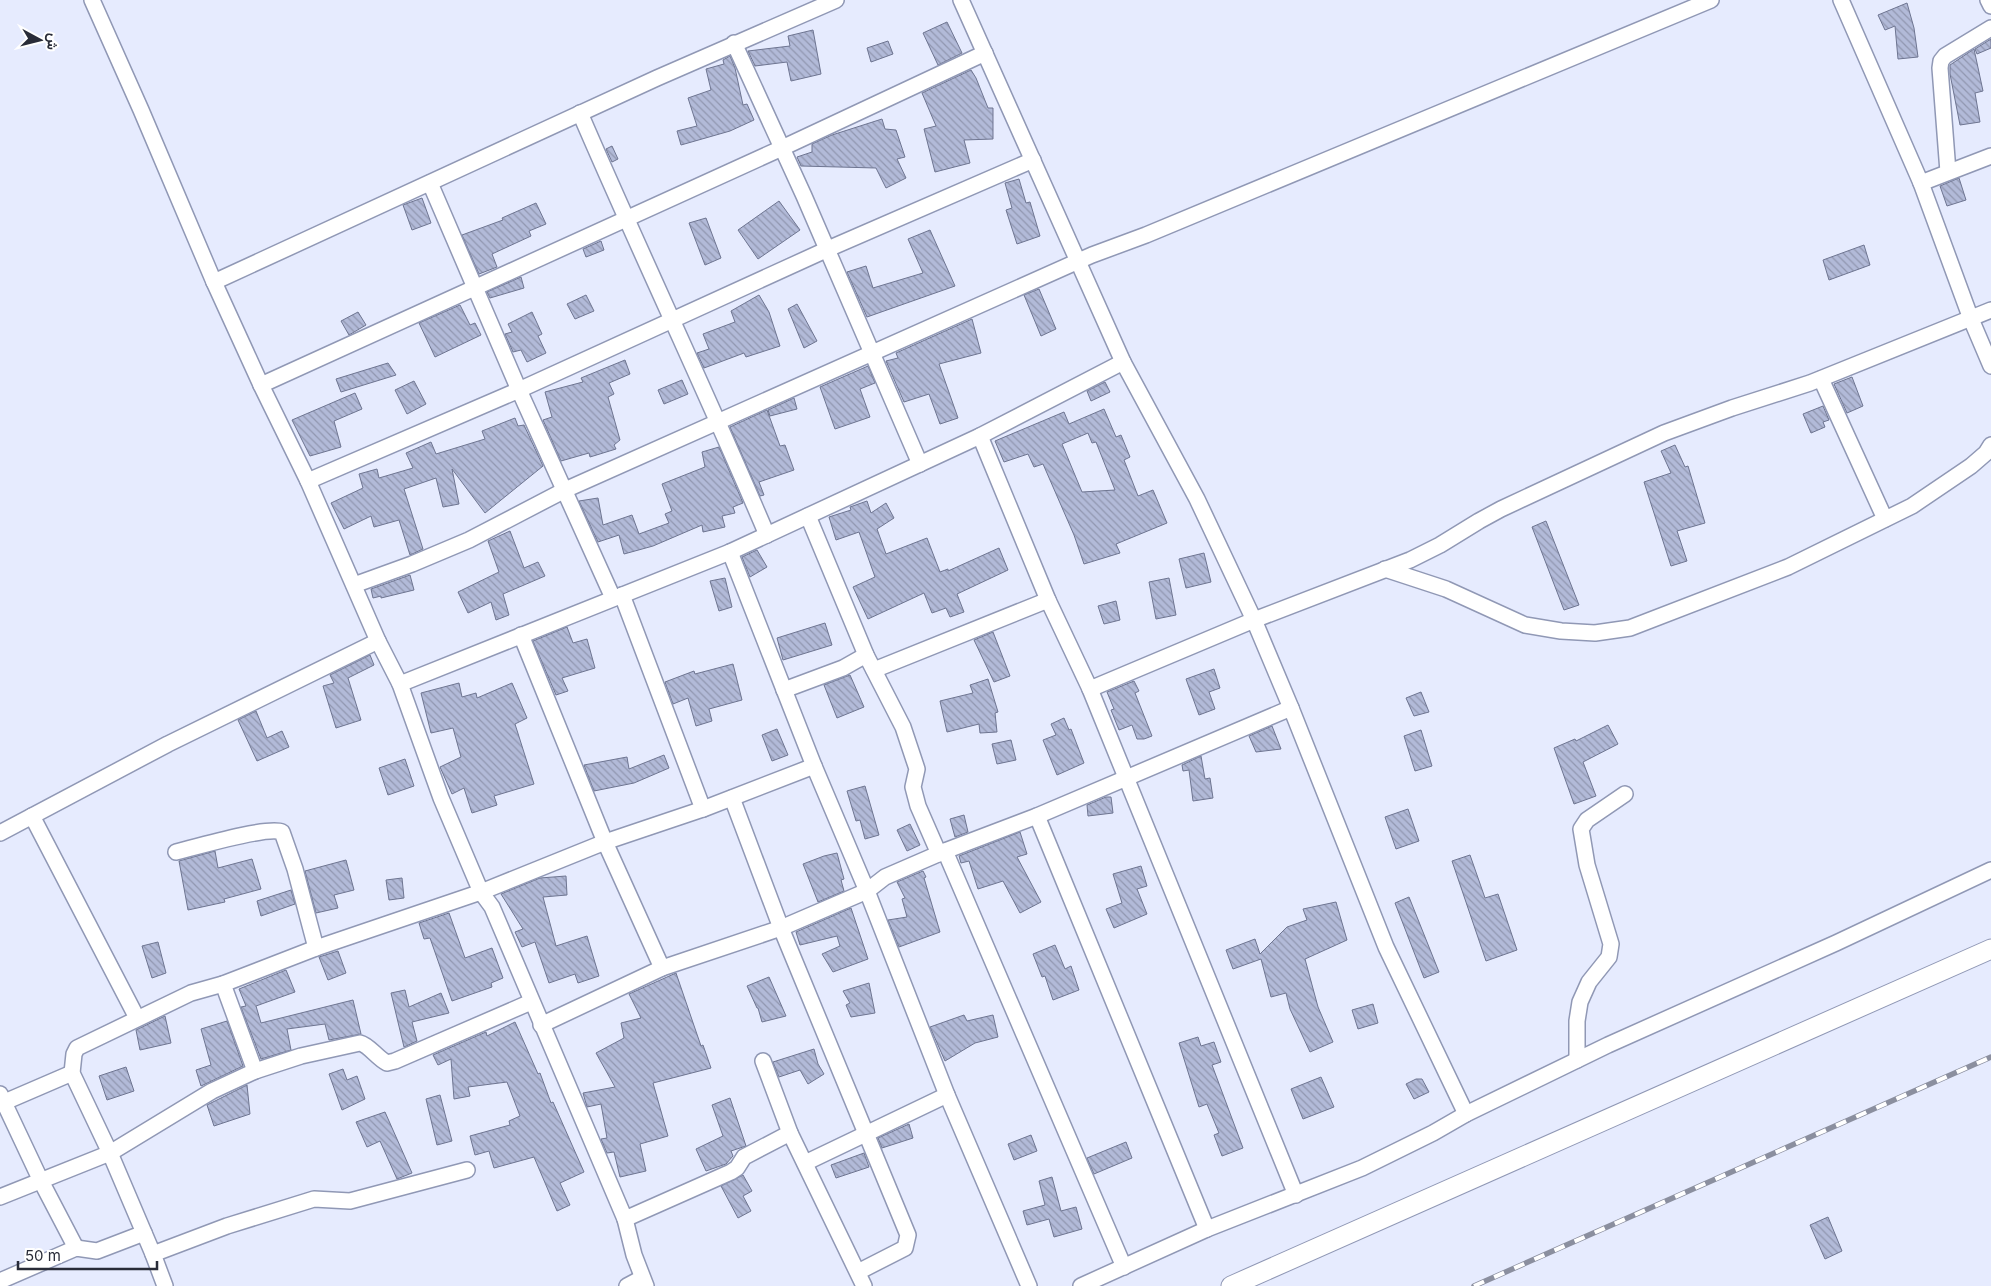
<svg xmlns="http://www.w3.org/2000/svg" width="1991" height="1286" font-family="Inter,Vazirmatn,sans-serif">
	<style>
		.building { fill: url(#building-back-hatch); stroke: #6e7591; fill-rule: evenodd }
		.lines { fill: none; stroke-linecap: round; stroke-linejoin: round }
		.minor-casing { stroke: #9098b5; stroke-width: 18 }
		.tertiary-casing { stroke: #9098b5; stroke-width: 21 }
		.minor { stroke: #fff; stroke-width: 15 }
		.tertiary { stroke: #fff; stroke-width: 19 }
		.rail-casing { stroke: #8b8f9f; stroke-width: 5.5 }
		.rail { stroke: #fff; stroke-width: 4; stroke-dasharray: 11; stroke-linecap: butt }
	</style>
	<defs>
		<pattern id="building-back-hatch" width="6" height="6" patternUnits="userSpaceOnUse" patternTransform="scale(1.25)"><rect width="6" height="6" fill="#b2bad8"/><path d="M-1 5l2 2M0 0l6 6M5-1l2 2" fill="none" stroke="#9197b0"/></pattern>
	</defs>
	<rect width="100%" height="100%" fill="#e6ebfe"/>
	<g class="building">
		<polygon points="1907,3 1914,28 1918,57 1898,59 1895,26 1885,30 1878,15"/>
		<polygon points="947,22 962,53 938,65 923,33"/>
		<polygon points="813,30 821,74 791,81 787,62 755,66 748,51 790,46 788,36"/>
		<polygon points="1991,39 1991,48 1977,54 1975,49"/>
		<polygon points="888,41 893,54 871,62 867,48"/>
		<polygon points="1974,49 1983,91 1975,93 1980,122 1960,125 1950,74 1950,65"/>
		<polygon points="730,56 735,68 743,105 747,104 754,120 730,131 681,145 677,131 697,126 688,98 711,90 706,69 724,64 723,60"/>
		<polygon points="971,70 976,78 988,108 993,108 993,139 964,140 970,163 935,172 924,129 936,126 922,93"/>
		<polygon points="882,119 885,129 896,130 905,157 897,159 906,178 886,188 876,168 801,166 797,157 812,152 812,144 832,135"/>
		<polygon points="612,146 618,159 612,162 606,149"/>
		<polygon points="1959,178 1966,200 1947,206 1940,186"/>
		<polygon points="1019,179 1026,203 1030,202 1040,236 1017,244 1006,210 1012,208 1005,183"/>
		<polygon points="422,198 431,223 412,230 403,205"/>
		<polygon points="779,201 800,230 758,259 738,230"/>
		<polygon points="536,203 546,224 529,231 531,236 492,254 497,267 479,274 462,235 503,220 502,218"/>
		<polygon points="706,218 721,258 705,265 689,223"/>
		<polygon points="930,230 955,286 867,317 847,272 866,266 873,288 923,273 908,239"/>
		<polygon points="601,241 604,250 586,257 583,249"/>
		<polygon points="1864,245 1870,265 1829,280 1823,260"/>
		<polygon points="521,277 524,288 490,298 487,292"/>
		<polygon points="1039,289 1056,329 1041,336 1024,295"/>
		<polygon points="586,295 594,311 575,319 567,304"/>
		<polygon points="759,295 769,312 780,346 746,357 744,353 704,368 697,353 709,349 703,334 735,322 731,311"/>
		<polygon points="797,304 817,341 804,348 788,309"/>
		<polygon points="460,305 470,325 475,323 481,335 435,357 419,323"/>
		<polygon points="358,312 366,325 349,335 341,321"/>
		<polygon points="532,312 542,334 538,336 546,353 527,362 521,350 513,352 505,334 512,332 508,324"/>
		<polygon points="972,319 981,353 939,364 958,418 940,424 929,394 904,402 886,361 898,358 896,353"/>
		<polygon points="625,360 630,374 609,383 614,394 608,397 620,440 614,445 616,449 590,457 589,453 561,461 543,420 552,417 545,392 583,382 581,378"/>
		<polygon points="388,363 396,375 341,392 336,379"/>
		<polygon points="868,366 875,383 860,389 870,417 835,429 820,387"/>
		<polygon points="1852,377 1863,406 1847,413 1834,384"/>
		<polygon points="682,380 688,394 664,404 658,390"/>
		<polygon points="414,381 426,404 407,414 395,390"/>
		<polygon points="1105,382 1110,392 1091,401 1087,391"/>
		<polygon points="355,393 362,409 334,421 341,447 310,456 292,420"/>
		<polygon points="794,398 797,409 770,416 768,410"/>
		<polygon points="1823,406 1829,420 1823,422 1825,427 1811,433 1803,414"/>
		<path d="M1104,409L1116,437L1121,435L1130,457L1124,460L1138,496L1153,490L1167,523L1116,544L1120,553L1084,564L1074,535L1043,464L1034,467L1028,454L1004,462L995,441L1064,412L1069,424ZM1088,433L1092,443L1096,442L1115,490L1082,492L1062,444Z"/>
		<polygon points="767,410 780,446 785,445 794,470 759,482 764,495 760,496 730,427"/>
		<polygon points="515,418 518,426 524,425 543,466 485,513 452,469 459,504 443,507 436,478 404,489 423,549 410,555 399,520 374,527 371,516 344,529 331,503 363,488 359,474 377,469 379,478 413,468 406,453 431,442 436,454 485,439 482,431"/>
		<polygon points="1675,445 1685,467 1688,466 1705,523 1677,531 1687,561 1671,566 1644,482 1671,473 1661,451"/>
		<polygon points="719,447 743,503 733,507 735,513 722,516 725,527 703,532 702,525 653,546 624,554 619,535 598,542 579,501 598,498 603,525 632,515 639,534 669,523 665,514 672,511 662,484 705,467 702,452"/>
		<polygon points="867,501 871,513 886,503 894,518 877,529 886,554 927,538 940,572 948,569 948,571 999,548 1008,570 957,594 964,612 950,617 946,608 932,613 924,593 868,619 853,587 875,577 859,532 836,540 829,517 851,510 850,507"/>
		<polygon points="1546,521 1579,605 1564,610 1532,527"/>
		<polygon points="510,531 524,568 538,562 545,576 503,594 509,615 496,620 491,602 468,613 458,592 499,572 488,541"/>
		<polygon points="757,550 767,567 750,577 742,557"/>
		<polygon points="1204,553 1211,582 1186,588 1179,559"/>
		<polygon points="410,575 414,590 381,598 381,596 373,598 371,589"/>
		<polygon points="725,578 732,607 719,611 710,581"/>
		<polygon points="1169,578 1176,615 1156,619 1149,582"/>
		<polygon points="1116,601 1120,620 1104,624 1098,606"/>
		<polygon points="825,623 832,645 783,660 777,638"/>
		<polygon points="567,627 573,643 587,639 595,668 562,678 568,691 556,695 533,641"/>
		<polygon points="993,632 1010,676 994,682 974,640"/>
		<polygon points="370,655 374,665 348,678 361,720 336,728 323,686 334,683 330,675"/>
		<polygon points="733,664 742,700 709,709 712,721 696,726 688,698 673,704 665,682 694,671 695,674"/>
		<polygon points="1214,669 1220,688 1209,692 1215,709 1199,715 1186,679"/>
		<polygon points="850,675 864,707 837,718 824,685"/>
		<polygon points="988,679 998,712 995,713 997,732 980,733 979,724 947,732 940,701 973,693 970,685"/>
		<polygon points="1134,681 1139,691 1135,693 1152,736 1144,739 1137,739 1132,725 1119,730 1111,710 1114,709 1107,692"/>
		<polygon points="459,683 462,697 476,693 477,698 512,683 527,718 515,724 534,784 494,796 497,805 472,813 464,788 452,794 440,767 461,757 453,728 431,733 421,693"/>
		<polygon points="1421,692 1429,712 1414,716 1406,698"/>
		<polygon points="256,711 267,738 282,731 289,747 257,761 238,720"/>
		<polygon points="1064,718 1069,730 1071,729 1084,763 1057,775 1043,740 1056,735 1051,724"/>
		<polygon points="1608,725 1618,744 1583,762 1596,796 1574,804 1554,748 1575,739 1576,741"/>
		<polygon points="1272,726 1281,749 1256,752 1249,736"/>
		<polygon points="777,729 788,755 772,761 762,735"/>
		<polygon points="1421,730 1432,766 1415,771 1404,736"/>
		<polygon points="1011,740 1016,760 997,764 992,744"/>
		<polygon points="664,755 669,768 634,783 594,791 584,765 627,757 629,769"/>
		<polygon points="1201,756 1205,779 1210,778 1213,798 1193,801 1189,770 1183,771 1182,765"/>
		<polygon points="405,759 414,786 388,795 379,768"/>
		<polygon points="865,786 879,835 865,839 860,820 856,821 847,791"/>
		<polygon points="1106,797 1111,797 1113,813 1088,816 1087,805"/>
		<polygon points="1408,809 1419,841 1396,849 1385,817"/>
		<polygon points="964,815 968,832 955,837 950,819"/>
		<polygon points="910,824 920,845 907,851 897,830"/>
		<polygon points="1020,832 1027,854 1017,857 1041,902 1020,913 1003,881 978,889 969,861 961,863 959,856"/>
		<polygon points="215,851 218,868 252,859 261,889 224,899 225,902 188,910 179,861"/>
		<polygon points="837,853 844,879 841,880 844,891 818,902 803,864 824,856"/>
		<polygon points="1470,855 1485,898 1498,894 1517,950 1486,961 1452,861"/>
		<polygon points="346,860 354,890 334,895 338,908 316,913 305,871"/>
		<polygon points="1141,866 1147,886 1137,889 1147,914 1114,928 1106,909 1122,903 1113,874"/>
		<polygon points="923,871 926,877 924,878 940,932 899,947 888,920 907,917 902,899 905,898 897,882"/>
		<polygon points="566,876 567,895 543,897 556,946 587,936 599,976 578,983 575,974 549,983 535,942 522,947 515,932 523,929 501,894 540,878"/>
		<polygon points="402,878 404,898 389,900 386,880"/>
		<polygon points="291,890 295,904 261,916 257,901"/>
		<polygon points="1409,897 1439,972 1424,978 1395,903"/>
		<polygon points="1336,902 1347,940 1305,959 1318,1007 1333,1042 1310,1052 1290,1009 1286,993 1271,997 1261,959 1233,969 1226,950 1255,939 1260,954 1287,927 1307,920 1303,909"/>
		<polygon points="851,908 868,959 833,972 822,954 840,946 837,936 800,945 796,932"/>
		<polygon points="449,913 465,958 492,948 503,978 491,983 492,987 452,1001 430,938 424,939 419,923"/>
		<polygon points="158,942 166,973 152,978 142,946"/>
		<polygon points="1055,945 1065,969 1071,966 1079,990 1053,1000 1045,976 1042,977 1033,954"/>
		<polygon points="338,951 346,973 328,980 319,957"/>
		<polygon points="286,970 295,992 256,1006 261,1023 353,1000 361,1034 329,1040 325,1024 287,1029 291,1050 261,1059 241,1007 246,1006 239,989"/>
		<polygon points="676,973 701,1046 703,1045 711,1068 653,1083 668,1136 640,1144 646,1171 620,1177 614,1152 607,1153 601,1139 607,1138 601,1104 587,1107 583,1093 615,1087 596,1053 624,1038 621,1023 641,1018 629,994"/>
		<polygon points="769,977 786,1016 762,1022 758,1008 757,1008 747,986"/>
		<polygon points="869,983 875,1013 851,1017 846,1005 850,1003 843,991"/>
		<polygon points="405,990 409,1007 441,993 449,1013 412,1022 417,1041 404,1047 391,993"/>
		<polygon points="1373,1004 1378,1023 1358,1029 1352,1010"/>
		<polygon points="964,1015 967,1021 993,1015 998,1037 975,1043 945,1061 930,1027"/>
		<polygon points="165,1016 171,1043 140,1050 136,1030"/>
		<polygon points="227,1021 243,1066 201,1086 196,1070 211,1065 201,1029"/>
		<polygon points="515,1022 538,1074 540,1073 551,1103 553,1102 584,1172 560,1183 570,1205 557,1211 534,1157 494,1168 489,1151 475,1155 470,1136 510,1125 509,1121 520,1116 507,1082 468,1087 470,1096 454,1099 451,1059 438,1065 433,1055 486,1032 487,1036"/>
		<polygon points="1198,1037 1201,1046 1214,1042 1221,1062 1212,1065 1243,1148 1222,1156 1214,1135 1219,1133 1207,1104 1199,1107 1179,1043"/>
		<polygon points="814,1049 818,1064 824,1074 808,1084 800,1070 779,1077 773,1062"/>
		<polygon points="126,1067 134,1091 107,1100 99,1076"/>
		<polygon points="343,1069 347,1080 357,1076 365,1099 342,1110 329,1074"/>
		<polygon points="1321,1077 1334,1107 1303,1119 1291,1089"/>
		<polygon points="1416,1079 1422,1079 1429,1092 1414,1099 1406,1084"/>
		<polygon points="247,1085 250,1114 214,1126 207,1105"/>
		<polygon points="440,1095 452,1141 437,1145 426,1099"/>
		<polygon points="730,1098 746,1146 731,1151 733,1156 726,1164 706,1171 696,1149 723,1136 712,1105"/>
		<polygon points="385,1112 412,1173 397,1179 380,1141 367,1147 356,1122"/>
		<polygon points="909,1124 913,1138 882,1148 878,1138"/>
		<polygon points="1031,1135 1037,1151 1014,1160 1008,1144"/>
		<polygon points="1126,1142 1132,1158 1094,1174 1087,1158"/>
		<polygon points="864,1153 869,1167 836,1178 831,1165"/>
		<polygon points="743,1175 752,1191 743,1196 751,1211 738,1218 721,1186"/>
		<polygon points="1052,1177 1061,1211 1076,1207 1082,1229 1054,1237 1049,1219 1027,1225 1023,1211 1045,1205 1039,1181"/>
		<polygon points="1828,1217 1842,1251 1825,1259 1810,1225"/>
	</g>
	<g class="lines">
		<g class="minor-casing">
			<g id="minor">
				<polyline points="92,0 141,110 214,282 261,385 308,481 378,641 400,684 441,798 481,892 492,907 625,1219 634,1255 646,1286"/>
				<polyline points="961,0 1123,362 1197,499 1254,620 1291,708 1386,947 1466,1114"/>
				<polyline points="1841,0 1921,183 1971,319 1991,366"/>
				<polyline points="1988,0 1991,6"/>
				<polyline points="734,43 804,196 920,464"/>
				<path d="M580,113C641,255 707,393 767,535"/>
				<polyline points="1948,172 1940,68 1941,61 1945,56 1991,28"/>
				<polyline points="430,183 519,390 613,598"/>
				<polyline points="1921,183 1991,156"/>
				<polyline points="214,282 657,78 836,0"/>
				<polyline points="1821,379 1885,519"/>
				<polyline points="261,385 782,148 985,53"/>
				<polyline points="980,436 1048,600 1090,689 1296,1195"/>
				<polyline points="308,481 519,390 828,249 1033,160"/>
				<polyline points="808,516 866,655 903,727 917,769 913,787 918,806 939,854"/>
				<polyline points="730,552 814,766 867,891 947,1095 1029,1286"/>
				<polyline points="1385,569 1446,589 1525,625 1561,631 1595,633 1630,628 1788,567 1912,506 1971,466 1986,453 1991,445"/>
				<polyline points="354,585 412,564 469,540 565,490 1092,255 1146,235 1711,0"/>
				<polyline points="622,595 703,809"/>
				<polyline points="521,635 605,842 662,968"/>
				<polyline points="874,670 1048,600"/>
				<polyline points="400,684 730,552 980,436 1123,362"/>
				<polyline points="1090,689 1254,620 1410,560 1440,545 1479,521 1501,509 1664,433 1732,408 1810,383 1991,310"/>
				<polyline points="784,690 843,668 866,655"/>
				<polyline points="732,798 781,928 908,1235 905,1248 858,1272"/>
				<polyline points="32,816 137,1018"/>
				<polyline points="1037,816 1207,1229"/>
				<polyline points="0,833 168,744 378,641"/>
				<polyline points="945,851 1124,1267"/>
				<path d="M176,852C196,847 267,826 282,832L295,869L316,948"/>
				<polyline points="223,984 255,1071"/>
				<polyline points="541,1025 662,968 781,928 867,891 885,877 945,851 1037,816 1291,708"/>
				<polyline points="1577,1060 1577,1021 1580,1002 1589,982 1609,957 1611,944 1587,865 1581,829 1587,820 1625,794"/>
				<polyline points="763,1061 790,1133 864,1286"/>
				<polyline points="0,1094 41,1181 76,1248"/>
				<polyline points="0,1104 72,1073"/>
				<polyline points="805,1163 947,1095"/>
				<path d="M0,1197L110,1153L212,1091L255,1071L301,1056L360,1043C369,1045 377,1058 387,1063L395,1061L531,1002"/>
				<polyline points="625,1219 731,1172 737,1168 744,1157 790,1133"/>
				<polyline points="153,1254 227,1226 314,1199 350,1201 467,1170"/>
				<polyline points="0,1281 76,1248 97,1251 144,1233"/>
				<polyline points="165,1286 153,1254 110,1153 72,1073 74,1054 77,1048 191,993 223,984 316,948 481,892 605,842 703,809 814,766"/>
				<polyline points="627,1286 642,1278"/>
				<polyline points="1081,1286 1207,1229 1362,1168 1433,1133 1466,1114 1608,1045 1836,943 1991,870"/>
			</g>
		</g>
		<g class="tertiary-casing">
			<polyline id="tertiary" points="1231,1286 1991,949"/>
		</g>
		<use href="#minor" class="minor"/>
		<use href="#tertiary" class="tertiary"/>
		<g class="rail-casing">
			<polyline id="rail" points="1474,1286 1991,1057"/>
		</g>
		<use href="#rail" class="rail"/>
	</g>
	<g transform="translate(40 40) rotate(97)" stroke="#ffffff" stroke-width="4" paint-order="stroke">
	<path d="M0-4L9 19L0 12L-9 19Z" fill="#292c38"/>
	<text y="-8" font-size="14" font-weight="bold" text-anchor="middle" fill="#292c38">ش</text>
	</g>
	<path d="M18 1261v8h139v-8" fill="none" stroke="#292c38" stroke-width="2.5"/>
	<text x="25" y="1261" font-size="15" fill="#292c38" stroke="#ffffff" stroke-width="4" paint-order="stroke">50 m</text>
</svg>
